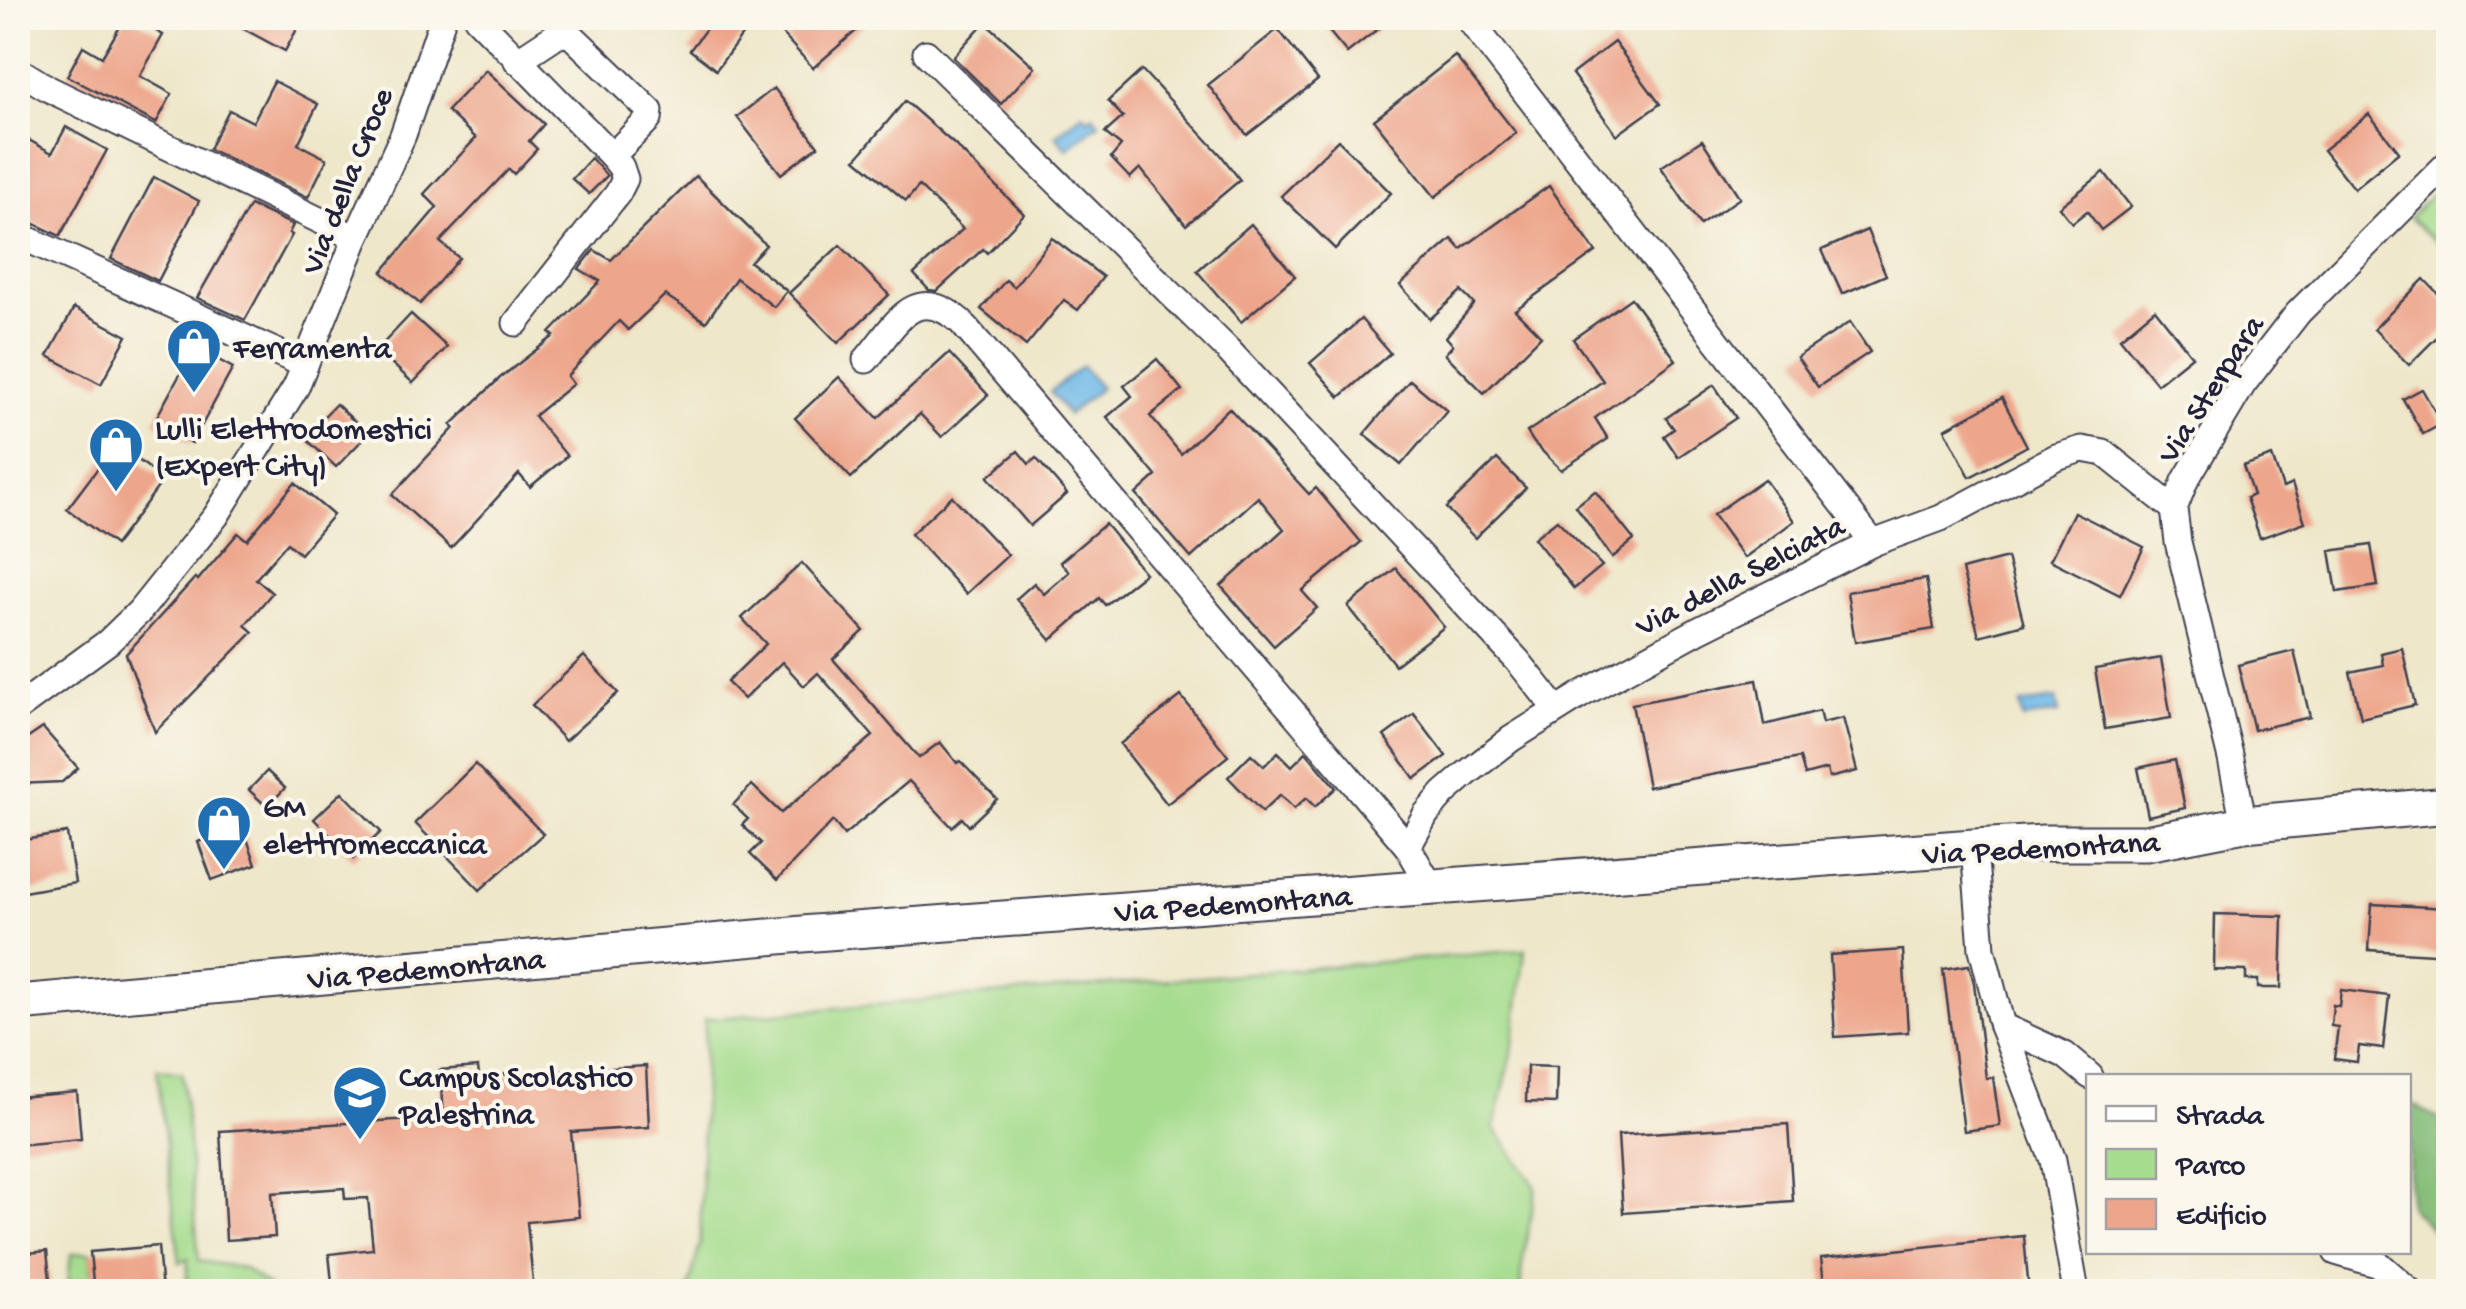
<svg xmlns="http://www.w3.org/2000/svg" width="2466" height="1309" font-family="'Gochi Hand',sans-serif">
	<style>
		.green { fill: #a5dc8d; stroke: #647f64; stroke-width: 2.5 }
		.forest { fill: #84bc78; stroke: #536f5a; stroke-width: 2.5 }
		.water { fill: #70b9e8; stroke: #496e92; stroke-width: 2.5 }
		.building { fill: #eda58b }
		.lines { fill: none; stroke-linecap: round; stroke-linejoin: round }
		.street-casing { stroke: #414050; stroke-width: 29 }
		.secondary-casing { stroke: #414050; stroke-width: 39 }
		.street { stroke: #fff; stroke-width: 25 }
		.secondary { stroke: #fff; stroke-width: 35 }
		.labels { text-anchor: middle; stroke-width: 8; stroke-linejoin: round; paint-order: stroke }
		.street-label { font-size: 32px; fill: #22223b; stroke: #fbf7ec }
		.poi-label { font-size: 32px; fill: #22223b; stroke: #fbf7ec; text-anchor: start }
	</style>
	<rect width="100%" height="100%" fill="#fbf7ec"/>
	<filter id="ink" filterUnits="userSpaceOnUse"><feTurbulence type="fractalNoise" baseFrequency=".01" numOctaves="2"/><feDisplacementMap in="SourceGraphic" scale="20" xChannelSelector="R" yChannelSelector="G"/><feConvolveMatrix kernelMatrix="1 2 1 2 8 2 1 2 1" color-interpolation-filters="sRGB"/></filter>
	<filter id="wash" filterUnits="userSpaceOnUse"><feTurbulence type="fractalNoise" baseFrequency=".0048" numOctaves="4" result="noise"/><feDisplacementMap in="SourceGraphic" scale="40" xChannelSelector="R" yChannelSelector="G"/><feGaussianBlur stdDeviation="2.25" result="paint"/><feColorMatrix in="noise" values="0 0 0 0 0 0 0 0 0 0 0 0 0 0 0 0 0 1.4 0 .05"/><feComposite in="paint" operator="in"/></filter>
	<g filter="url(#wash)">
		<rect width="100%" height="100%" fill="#eee7ca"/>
		<g class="green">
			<polygon points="2448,178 2448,252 2409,218"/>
			<polygon points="1525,950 1512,1053 1494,1128 1536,1187 1521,1271 1521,1291 688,1291 700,1244 705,1019"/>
			<polygon points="157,1069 182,1073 199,1261 243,1268 274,1291 186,1291 188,1259 180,1263"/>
			<polygon points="90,1252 94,1291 67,1292 71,1254"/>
		</g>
		<polygon class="forest" points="2409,1103 2448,1123 2448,1246 2409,1206"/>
		<g class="water">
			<polygon points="1083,113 1088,119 1093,115 1099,123 1067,149 1056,135"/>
			<polygon points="1082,366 1100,388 1068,415 1050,392"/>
			<polygon points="2056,699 2059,713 2023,719 2020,704"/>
		</g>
		<g id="blocks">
			<g class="building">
				<polygon points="125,18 133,18 163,35 140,76 172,94 156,123 67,76 83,46 102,57"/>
				<polygon points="223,18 303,18 285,51"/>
				<polygon points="714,18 755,18 716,70 690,50"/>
				<polygon points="768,18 871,18 813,68"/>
				<polygon points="1318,18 1392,18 1347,53"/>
				<polygon points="985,22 1035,67 1001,104 953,57"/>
				<polygon points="1278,29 1318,80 1247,135 1208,85"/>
				<polygon points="1614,42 1660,104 1617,135 1572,74"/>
				<polygon points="1455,56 1516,133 1435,197 1374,120"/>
				<polygon points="486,70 544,124 529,141 537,149 514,174 509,169 440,242 459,258 420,304 382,272 437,207 424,194 476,138 447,111"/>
				<polygon points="1142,70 1221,155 1240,180 1186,225 1140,168 1130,178 1111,158 1121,146 1105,133 1123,117 1108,101"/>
				<polygon points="274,81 318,104 298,144 327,159 308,197 209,149 229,110 253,122"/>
				<polygon points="774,88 818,146 781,174 737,117"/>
				<polygon points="905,101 955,145 1024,214 987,253 983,249 937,291 929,290 914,274 963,229 919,186 906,201 856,159"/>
				<polygon points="2369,114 2399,152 2354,189 2323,150"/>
				<polygon points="66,127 107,150 60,236 18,216 28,198 18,192 18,134 52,153"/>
				<polygon points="1338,140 1391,193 1335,249 1281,196"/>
				<polygon points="1702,140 1740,198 1700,225 1661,167"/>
				<polygon points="591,158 607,176 589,194 572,179"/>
				<polygon points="2104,172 2131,207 2101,230 2087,211 2072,223 2059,207"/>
				<polygon points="696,176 766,245 750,262 787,291 774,307 736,278 706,322 665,295 628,330 619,321 567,376 573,384 534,416 567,456 530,487 519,474 451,548 392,495 454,428 451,425 500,378 554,336 550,333 600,281 579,269 594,250 611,260"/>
				<polygon points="154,177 199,201 158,281 111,259"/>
				<polygon points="1549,186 1596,252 1515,310 1541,336 1484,393 1445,354 1453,345 1446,337 1474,304 1461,291 1430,319 1400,285 1452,239 1461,249"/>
				<polygon points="250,205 293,225 289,233 292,235 245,320 197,298"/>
				<polygon points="1251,224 1295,276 1241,322 1197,271"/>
				<polygon points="1867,230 1886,275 1842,294 1822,250"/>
				<polygon points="1052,238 1103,277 1078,310 1064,300 1026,346 981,309 1006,280 1014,287"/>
				<polygon points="840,245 889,295 838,343 789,293"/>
				<polygon points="2424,279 2448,304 2448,326 2409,365 2374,329"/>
				<polygon points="1631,298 1676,360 1595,418 1608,439 1561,470 1534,443 1527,432 1603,381 1573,339"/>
				<polygon points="74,308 127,336 101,384 48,356"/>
				<polygon points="2155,309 2192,356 2157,384 2120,338"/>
				<polygon points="411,314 447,347 413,383 377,350"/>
				<polygon points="1361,319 1390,353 1340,397 1310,363"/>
				<polygon points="1850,322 1870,352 1818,387 1797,357"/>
				<polygon points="195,347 233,368 192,443 154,422"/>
				<polygon points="949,353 988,395 942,437 920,414 851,478 795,418 839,377 878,418"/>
				<polygon points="1157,359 1182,390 1150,416 1181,454 1229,408 1309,494 1316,488 1361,542 1302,591 1317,608 1274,646 1221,586 1284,529 1258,497 1191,558 1136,494 1156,476 1107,417 1132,396 1124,386"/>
				<polygon points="1410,380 1447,411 1401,465 1364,434"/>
				<polygon points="1714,385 1736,418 1678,457 1664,436 1674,429 1666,418"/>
				<polygon points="2422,389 2442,424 2423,434 2403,399"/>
				<polygon points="2002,398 2027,446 1970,477 1945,429"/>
				<polygon points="336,404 368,434 336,467 304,437"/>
				<polygon points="116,444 164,479 115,545 67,509"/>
				<polygon points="1018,451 1029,464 1036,458 1067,494 1030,526 988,477"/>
				<polygon points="2272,456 2283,488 2292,484 2305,522 2260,538 2246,498 2253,495 2243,466"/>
				<polygon points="1497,459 1526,488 1475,538 1446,508"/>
				<polygon points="1764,479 1794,521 1744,558 1713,515"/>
				<polygon points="295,483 333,515 300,554 287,543 256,579 272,593 245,625 253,632 155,732 126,654 195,578 198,580 238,533 247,540"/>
				<polygon points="1595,491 1634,540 1612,558 1576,506"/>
				<polygon points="952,496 1008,555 966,594 911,534"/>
				<polygon points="2074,512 2144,547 2120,595 2050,560"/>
				<polygon points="1557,520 1602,566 1574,589 1534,538"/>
				<polygon points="1105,524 1145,573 1105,605 1099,598 1051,640 1016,599 1034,583 1044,594 1069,572 1060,562"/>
				<polygon points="2371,545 2378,586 2337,592 2330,551"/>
				<polygon points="2007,558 2024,624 1979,636 1962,570"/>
				<polygon points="802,563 864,631 833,659 919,758 940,742 957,763 960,761 997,799 969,826 962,818 952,827 909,781 844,835 833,821 777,880 750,854 761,843 742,825 748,819 733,805 752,785 781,813 873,736 818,673 804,686 782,662 744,699 727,682 766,644 742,618"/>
				<polygon points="1396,568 1444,627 1395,665 1348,606"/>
				<polygon points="1926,579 1934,629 1855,642 1847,592"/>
				<polygon points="2402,648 2415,705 2361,718 2350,672 2383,665 2381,653"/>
				<polygon points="2294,651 2310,717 2254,730 2238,665"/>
				<polygon points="584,656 618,693 565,741 532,705"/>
				<polygon points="2161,658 2171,718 2105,729 2095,669"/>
				<polygon points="1757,680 1765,725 1819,711 1822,723 1843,718 1857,771 1829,778 1827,769 1805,775 1800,758 1648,787 1632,704"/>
				<polygon points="1181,696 1228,756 1167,804 1120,744"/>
				<polygon points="1414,714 1446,756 1415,779 1384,736"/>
				<polygon points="43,728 78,768 62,782 18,784 18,745"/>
				<polygon points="1278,752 1292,766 1306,752 1336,788 1315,807 1306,798 1294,809 1280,795 1262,812 1228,777 1251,754 1264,766"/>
				<polygon points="2175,760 2185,808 2148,816 2138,768"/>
				<polygon points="475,764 543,834 480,890 415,823"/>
				<polygon points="267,771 285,788 267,807 249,790"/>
				<polygon points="342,792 381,832 353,859 314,819"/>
				<polygon points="242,825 256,864 212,880 198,842"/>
				<polygon points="67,833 75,883 18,893 18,841"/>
				<polygon points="2372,904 2448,908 2448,955 2369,950"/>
				<polygon points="2215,914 2283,916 2281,988 2258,988 2258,980 2246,980 2246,971 2214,970"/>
				<polygon points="1903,950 1908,1032 1835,1037 1830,955"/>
				<polygon points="1969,965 1974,983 1986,1078 1993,1077 2000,1126 1964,1131 1943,969"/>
				<polygon points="2341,990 2389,996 2383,1049 2359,1046 2357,1062 2334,1059 2338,1027 2331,1026 2333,1005 2339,1006"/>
				<polygon points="646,1066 649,1127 571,1132 579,1217 527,1222 534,1292 333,1292 329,1254 373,1249 368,1198 345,1199 344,1188 272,1193 275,1237 226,1240 220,1131 443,1117 440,1070 478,1067 479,1076"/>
				<polygon points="1527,1066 1557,1067 1556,1103 1526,1102"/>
				<polygon points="77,1092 81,1139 18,1145 18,1097"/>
				<polygon points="1788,1124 1793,1201 1623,1213 1618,1135"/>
				<polygon points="2024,1236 2029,1292 1825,1292 1821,1258"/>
				<polygon points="158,1246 162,1292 94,1292 90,1252"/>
				<polygon points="47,1251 51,1289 18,1292 18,1254"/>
			</g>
		</g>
	</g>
	<g filter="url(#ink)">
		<use href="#blocks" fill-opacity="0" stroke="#414050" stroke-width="2.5"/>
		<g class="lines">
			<g class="street-casing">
				<g id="street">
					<polyline points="477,18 612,156 621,167 625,179 618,193 516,323"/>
					<polyline points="1468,18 1873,543"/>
					<polyline points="926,53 1228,350 1518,661 1556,709"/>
					<polyline points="517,61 555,36 569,33 650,111 649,119 612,156"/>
					<polyline points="18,70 49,89 356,238"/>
					<polyline points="18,235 305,365"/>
					<path d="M866,360C896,325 914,281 961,322L1408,847"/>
					<polyline points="18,708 108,642 139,612 216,516 296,387 356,238 403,135 443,18"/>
					<polyline points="2244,824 2231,759 2178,542 2174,509 2185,481 2243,384 2298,313 2448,163"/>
					<polyline points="1974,847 1982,949 2002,1026 2053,1160 2076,1292"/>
					<polyline points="1431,887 1408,847 1426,814 1444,793 1466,774 1511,739 1584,693 1699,630 1873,543 1941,518 2056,457 2082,449 2104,453 2174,509"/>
					<polyline points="2002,1026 2065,1055 2090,1076"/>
					<polyline points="2336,1252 2380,1265 2411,1292"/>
				</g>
			</g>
			<g class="secondary-casing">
				<polyline id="secondary" points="18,1003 814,933 1974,847 2044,843 2146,843 2244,824 2448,805"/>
			</g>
			<use href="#street" class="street"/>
			<use href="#secondary" class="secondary"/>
		</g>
	</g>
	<defs>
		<g id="shop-pin" transform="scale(2.875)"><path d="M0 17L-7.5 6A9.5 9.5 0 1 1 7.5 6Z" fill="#1f6fb2" stroke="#fbf7ec"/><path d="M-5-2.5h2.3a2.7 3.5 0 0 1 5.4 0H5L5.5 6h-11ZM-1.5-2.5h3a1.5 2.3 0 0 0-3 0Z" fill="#fff"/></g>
		<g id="university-pin" transform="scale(2.875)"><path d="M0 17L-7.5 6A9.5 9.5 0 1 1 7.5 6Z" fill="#1f6fb2" stroke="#fbf7ec"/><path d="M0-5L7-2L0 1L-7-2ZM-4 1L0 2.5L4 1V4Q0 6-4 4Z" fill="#fff"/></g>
	</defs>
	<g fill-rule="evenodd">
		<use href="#shop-pin" x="194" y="346"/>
		<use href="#shop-pin" x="116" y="445"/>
		<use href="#shop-pin" x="224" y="823"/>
		<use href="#university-pin" x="360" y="1093"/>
	</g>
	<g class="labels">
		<g class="street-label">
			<text transform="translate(345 180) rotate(-68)" y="11">Via della Croce</text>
			<text transform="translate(2209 388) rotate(-57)" y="11">Via Sterpara</text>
			<text transform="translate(1739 574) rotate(-27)" y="11">Via della Selciata</text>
			<text transform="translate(2041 846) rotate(-3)" y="11">Via Pedemontana</text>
			<text transform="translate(1233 902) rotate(-4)" y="11">Via Pedemontana</text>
			<text transform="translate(426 967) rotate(-5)" y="11">Via Pedemontana</text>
		</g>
		<g class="poi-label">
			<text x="233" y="357">Ferramenta</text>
			<text x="155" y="438">Lulli Elettrodomestici<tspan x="155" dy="37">(Expert City)</tspan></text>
			<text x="263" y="816">GM<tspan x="263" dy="37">elettromeccanica</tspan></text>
			<text x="399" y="1086">Campus Scolastico<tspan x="399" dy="37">Palestrina</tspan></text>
		</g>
	</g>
	<rect width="2466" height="1309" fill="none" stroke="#fbf7ec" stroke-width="60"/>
	<rect x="2086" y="1074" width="325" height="180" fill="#fbf7ec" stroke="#a4a2a5" stroke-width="2.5"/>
	<rect x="2106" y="1106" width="50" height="15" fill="#ffffff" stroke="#a4a2a5" stroke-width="2.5"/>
	<text x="2176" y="1124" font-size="30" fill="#22223b">Strada</text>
	<rect x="2106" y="1149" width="50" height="30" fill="#a5dc8d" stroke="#a4a2a5" stroke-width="2.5"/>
	<text x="2176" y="1174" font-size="30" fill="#22223b">Parco</text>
	<rect x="2106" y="1199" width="50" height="30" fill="#eda58b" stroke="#a4a2a5" stroke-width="2.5"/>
	<text x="2176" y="1224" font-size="30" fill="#22223b">Edificio</text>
</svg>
